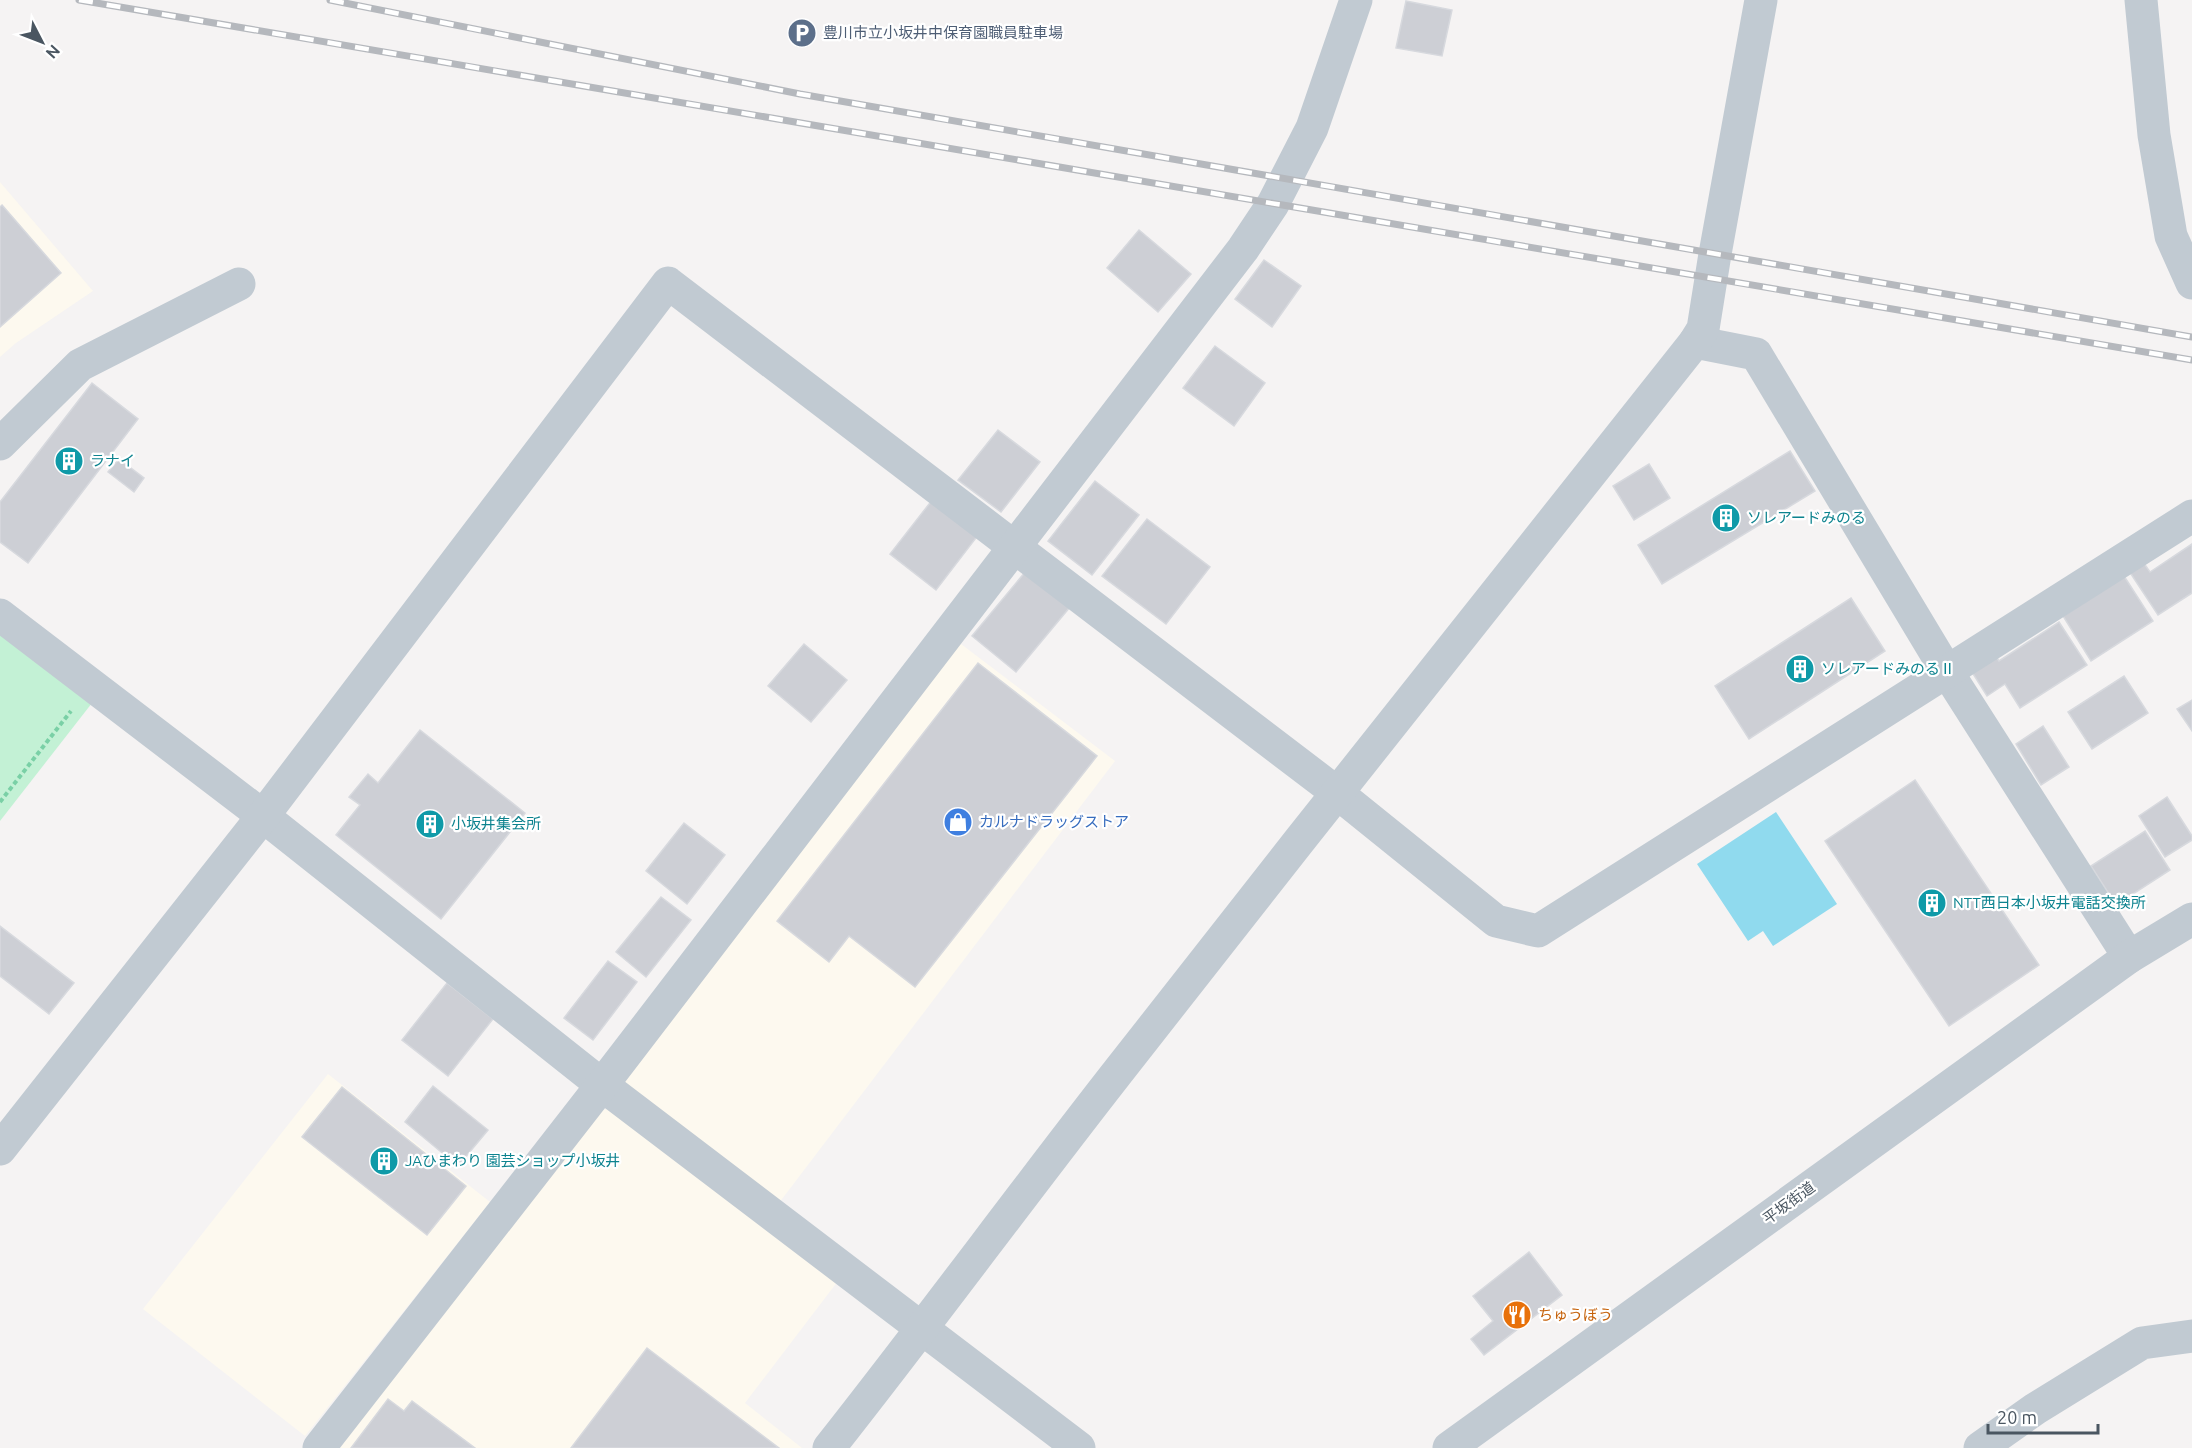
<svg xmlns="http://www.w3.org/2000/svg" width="2192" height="1448" font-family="Ubuntu,'Noto Sans JP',sans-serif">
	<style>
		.commercial { fill: #fdf9ef }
		.green { fill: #c3f1d5 }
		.water { fill: #90daee }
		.building { fill: #cdcfd5; stroke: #d7d9de; stroke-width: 1.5 }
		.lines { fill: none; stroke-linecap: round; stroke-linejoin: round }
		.path { stroke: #7ad0a6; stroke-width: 4; stroke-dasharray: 4.5 3; stroke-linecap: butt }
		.minor { stroke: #c1cad2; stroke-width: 33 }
		.rail-casing { stroke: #b5b8bd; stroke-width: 7 }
		.rail { stroke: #fff; stroke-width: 4.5; stroke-dasharray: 14; stroke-linecap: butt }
		.labels { text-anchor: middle; stroke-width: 4.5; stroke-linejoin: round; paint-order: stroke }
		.service-label { font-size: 15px; fill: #4e5e75; stroke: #fff; text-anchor: start }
		.culture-label { font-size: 15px; fill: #0d838f; stroke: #fff; text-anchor: start }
		.shop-label { font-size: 15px; fill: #366cbe; stroke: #fff; text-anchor: start }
		.street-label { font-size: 15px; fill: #4a5661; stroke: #fff }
		.food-label { font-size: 15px; fill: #c56008; stroke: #fff; text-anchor: start }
	</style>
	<rect width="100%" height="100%" fill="#f5f3f3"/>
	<g class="commercial">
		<polygon points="0,182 93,291 16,343 0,357"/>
		<polygon points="957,641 1115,761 779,1203 621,1083"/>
		<polygon points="328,1074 490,1202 305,1436 143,1309"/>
		<polygon points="613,1109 838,1281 745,1403 802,1448 335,1448 597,1110"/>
	</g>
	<polygon class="green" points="0,633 92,703 0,821"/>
	<polygon class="water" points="1776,812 1837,904 1773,946 1763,931 1748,941 1697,864"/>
	<g class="building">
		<polygon points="1406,1 1452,10 1442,56 1396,48"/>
		<polygon points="2,205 61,273 0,327 0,207"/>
		<polygon points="1139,230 1191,274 1158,312 1107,268"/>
		<polygon points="1264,260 1301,286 1272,327 1235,299"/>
		<polygon points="1215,346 1265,383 1234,426 1183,388"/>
		<polygon points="92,383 138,419 28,563 0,542 0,502"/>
		<polygon points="998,430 1040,462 1001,512 958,480"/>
		<polygon points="1790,451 1815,491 1662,584 1638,545"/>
		<polygon points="119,459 144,478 134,492 108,472"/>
		<polygon points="1649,464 1670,498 1634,520 1613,486"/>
		<polygon points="1095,481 1139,515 1092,575 1048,541"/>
		<polygon points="933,499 979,534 936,590 890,554"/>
		<polygon points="1147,519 1210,567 1166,624 1102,576"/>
		<polygon points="2192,544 2192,593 2158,615 2127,568 2141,559 2150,572"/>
		<polygon points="1026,571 1070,607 1016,672 972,636"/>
		<polygon points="2124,576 2153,621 2091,661 2063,616"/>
		<polygon points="1851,598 1885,651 1749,739 1715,686"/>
		<polygon points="2059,622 2087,665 2020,708 2005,684 1987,696 1970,669 1994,653 1999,661"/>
		<polygon points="804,644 847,680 811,722 768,686"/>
		<polygon points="978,663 1097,756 915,987 849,936 829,962 777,921"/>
		<polygon points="2124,676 2148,713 2092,749 2068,712"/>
		<polygon points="2192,700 2192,731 2177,709"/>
		<polygon points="2043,726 2069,767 2041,785 2016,744"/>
		<polygon points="420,730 525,813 441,919 336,835 360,805 349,797 368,774 378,783"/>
		<polygon points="1915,780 2039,965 1949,1026 1825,841"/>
		<polygon points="2167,797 2192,836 2192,840 2165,857 2139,816"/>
		<polygon points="684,823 725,855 687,904 646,871"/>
		<polygon points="2145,831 2170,870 2116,905 2091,866"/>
		<polygon points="661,897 691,920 646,977 616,952"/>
		<polygon points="0,926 74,983 49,1014 0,976"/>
		<polygon points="608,961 637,982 593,1040 564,1018"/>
		<polygon points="447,983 493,1019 448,1076 402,1040"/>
		<polygon points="433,1086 488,1130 458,1166 405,1122"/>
		<polygon points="342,1087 466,1186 427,1235 302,1137"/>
		<polygon points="1529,1252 1562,1295 1484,1355 1471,1339 1493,1321 1473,1296"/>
		<polygon points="647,1348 779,1448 571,1448"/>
		<polygon points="388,1399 404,1411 412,1401 475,1448 351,1448"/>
	</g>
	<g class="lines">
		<polyline class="path" points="0,802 71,711"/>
		<g class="minor">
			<polyline points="2141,0 2154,135 2171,236 2192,283"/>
			<polyline points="1695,342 1756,354 1946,670 2129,957"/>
			<polyline points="0,444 80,365 239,284"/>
			<polyline points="0,615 263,816 602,1085 1079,1448"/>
			<polyline points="0,1149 263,816 668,283 1336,792 1496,921 1538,931 2192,516"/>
			<polyline points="319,1448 602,1085 1243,249 1273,204 1312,128 1356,0"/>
			<path d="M829,1448C927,1324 1020,1197 1117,1073C1308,828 1502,585 1695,342L1703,329L1715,254L1761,0"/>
			<polyline points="1449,1448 2129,957 2192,919"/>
			<polyline points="1980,1448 2035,1409 2142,1343 2192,1336"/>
		</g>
		<g class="rail-casing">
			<g id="rail">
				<polyline points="79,0 2192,360"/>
				<polyline points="330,0 800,94 2192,337"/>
			</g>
		</g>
		<use href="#rail" class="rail"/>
	</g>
	<defs>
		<g id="parking-disc" transform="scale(1.5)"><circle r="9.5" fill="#5c6f8a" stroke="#fff"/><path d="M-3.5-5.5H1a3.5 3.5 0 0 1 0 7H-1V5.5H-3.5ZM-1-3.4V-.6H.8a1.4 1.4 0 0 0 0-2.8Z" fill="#fff"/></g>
		<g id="building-disc" transform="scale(1.5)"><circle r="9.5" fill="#0f9aa8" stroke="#fff"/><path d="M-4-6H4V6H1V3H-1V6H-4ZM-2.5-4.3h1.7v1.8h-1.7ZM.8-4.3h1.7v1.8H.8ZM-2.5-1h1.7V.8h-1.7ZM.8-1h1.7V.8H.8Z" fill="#fff"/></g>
		<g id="shop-disc" transform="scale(1.5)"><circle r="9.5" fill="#3f7fe0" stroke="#fff"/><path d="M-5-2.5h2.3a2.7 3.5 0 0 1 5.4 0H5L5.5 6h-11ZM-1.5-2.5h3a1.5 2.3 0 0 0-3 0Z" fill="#fff"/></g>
		<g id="restaurant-disc" transform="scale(1.5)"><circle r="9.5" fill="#e8710a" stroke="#fff"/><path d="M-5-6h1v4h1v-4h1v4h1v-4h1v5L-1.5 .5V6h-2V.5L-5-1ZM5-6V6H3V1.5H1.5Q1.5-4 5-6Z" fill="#fff"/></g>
	</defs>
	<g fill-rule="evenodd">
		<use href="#parking-disc" x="802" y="33"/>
		<use href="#building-disc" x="69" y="461"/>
		<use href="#building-disc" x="1726" y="518"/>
		<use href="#building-disc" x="1800" y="669"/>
		<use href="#shop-disc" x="958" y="822"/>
		<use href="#building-disc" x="430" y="824"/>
		<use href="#building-disc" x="1932" y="903"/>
		<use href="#building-disc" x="384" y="1161"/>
		<use href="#restaurant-disc" x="1517" y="1315"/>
	</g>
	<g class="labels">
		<g class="service-label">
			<text x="823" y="38">豊川市立小坂井中保育園職員駐車場</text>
		</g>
		<g class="culture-label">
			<text x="90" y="466">ラナイ</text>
			<text x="1747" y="523">ソレアードみのる</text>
			<text x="1821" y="674">ソレアードみのるⅡ</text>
			<text x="451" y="829">小坂井集会所</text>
			<text x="1953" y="908">NTT西日本小坂井電話交換所</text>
			<text x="405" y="1166">JAひまわり 園芸ショップ小坂井</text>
		</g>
		<g class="shop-label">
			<text x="979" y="827">カルナドラッグストア</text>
		</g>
		<g class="street-label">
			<text transform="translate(1789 1203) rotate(-36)" y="5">平坂街道</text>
		</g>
		<g class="food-label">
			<text x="1538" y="1320">ちゅうぼう</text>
		</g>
	</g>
	<g transform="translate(42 42) rotate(132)" stroke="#ffffff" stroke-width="4.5" paint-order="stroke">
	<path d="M0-4.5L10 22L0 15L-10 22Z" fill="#4a5661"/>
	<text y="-9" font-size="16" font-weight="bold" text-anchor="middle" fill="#4a5661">N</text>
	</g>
	<path d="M1988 1424v9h110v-9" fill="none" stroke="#4a5661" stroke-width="3"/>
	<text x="1997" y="1424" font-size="18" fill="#4a5661" stroke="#ffffff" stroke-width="4.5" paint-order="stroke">20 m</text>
</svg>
